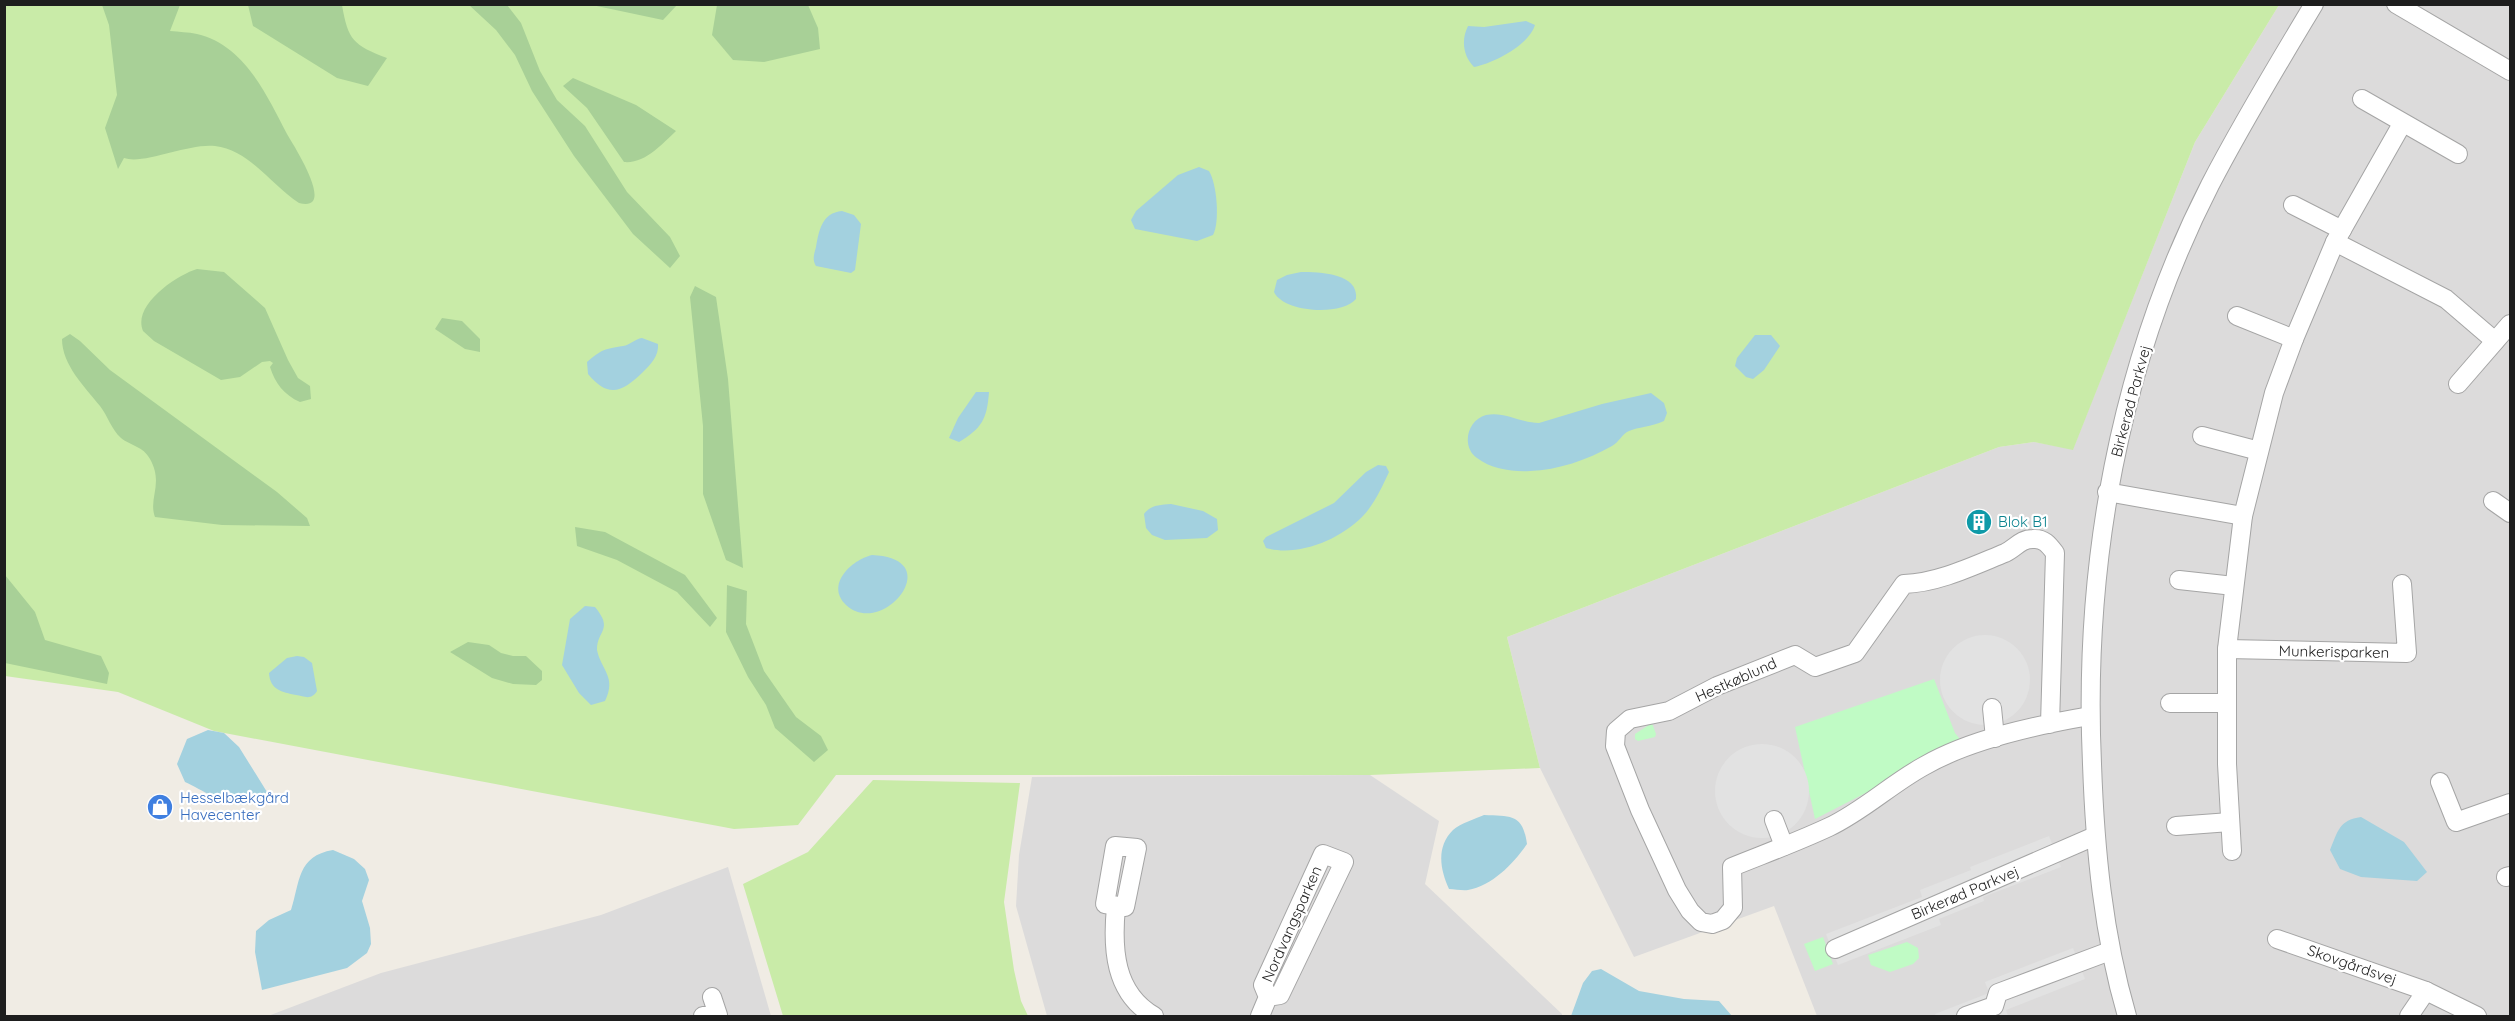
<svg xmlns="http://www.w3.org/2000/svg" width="2515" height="1021" font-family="Quicksand,sans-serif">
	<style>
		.residential { fill: #dcdbdb }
		.grass { fill: #c9eba8 }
		.forest { fill: #a8d097 }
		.park { fill: #c0fbc5 }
		.parking { fill: #e2e2e2 }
		.water { fill: #a3d1df }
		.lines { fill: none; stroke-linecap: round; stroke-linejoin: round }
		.minor-casing { stroke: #a5a5a5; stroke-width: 20 }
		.minor { stroke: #fff; stroke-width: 18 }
		.labels { text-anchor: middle; stroke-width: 4.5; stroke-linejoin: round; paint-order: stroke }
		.street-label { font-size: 15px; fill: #1e1e1e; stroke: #fff }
		.culture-label { font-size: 15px; fill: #0d838f; stroke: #fff; text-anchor: start }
		.shop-label { font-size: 15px; fill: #366cbe; stroke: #fff; text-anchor: start }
	</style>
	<rect width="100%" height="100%" fill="#f0ece4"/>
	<g class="residential">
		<polygon points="2279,5 2510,5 2510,1016 1817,1016 1774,906 1634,957 1540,768 1507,637 1999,447 2034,442 2073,449 2195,142"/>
		<polygon points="1370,775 1439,821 1425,884 1562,1014 1562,1016 1047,1016 1016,906 1019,855 1032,777"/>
		<polygon points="728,867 771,1016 268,1016 381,973 601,915"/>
	</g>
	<g class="grass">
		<polygon points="5,5 2279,5 2195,142 2073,450 2034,442 1999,447 1507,637 1540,768 1370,775 836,775 798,825 734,829 214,731 118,692 5,676"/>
		<polygon points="873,780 1020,783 1004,902 1014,970 1021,1001 1028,1016 783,1016 743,884 808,852"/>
	</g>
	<g class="forest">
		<path d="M102,5H180L170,31C179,32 188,32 197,34C245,45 267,96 287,134C292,143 338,213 299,203C272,186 250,150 215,146C188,143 144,165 124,158L118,169L105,128L117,95L109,25Z"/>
		<path d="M248,5H342C348,40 353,45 387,58L368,86L337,78L253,26Z"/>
		<polygon points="469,5 507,5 521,23 540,71 557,100 585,126 627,192 670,237 680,256 670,268 633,234 574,156 532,91 515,55 496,30"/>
		<polygon points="677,5 663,20 592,5 677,4"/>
		<polygon points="717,5 808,5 818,28 820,49 764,62 733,60 712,35"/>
		<path d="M573,78L636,105L676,131C662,144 645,164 624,162L587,108L563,86Z"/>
		<path d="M197,269L224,272L265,308L288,360L298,378L310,386L311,399L300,402C284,395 275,383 270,367L273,363L270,361L262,362L240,377L221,380L154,341L143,331C132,305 177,275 197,269Z"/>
		<polygon points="695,286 716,297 728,379 743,568 726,560 703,494 703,426 690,297"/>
		<polygon points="442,318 462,321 480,339 480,352 465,349 435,329"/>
		<path d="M70,334L80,341L110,370L277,492L307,518L310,526L222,525L155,517C148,498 164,484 150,459C143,446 131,446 121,438C111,429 108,416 100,406C85,387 62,365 62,339Z"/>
		<polygon points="575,527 605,532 685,575 717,618 710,627 677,592 617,560 577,546"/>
		<polygon points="5,575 35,612 45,640 101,656 109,673 107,684 5,663"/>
		<polygon points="727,585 747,591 746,624 764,671 796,717 821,736 828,750 814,762 775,728 766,705 748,677 726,632"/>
		<polygon points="468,642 489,645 501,653 513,656 526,656 542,671 542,680 536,685 513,684 492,678 450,652"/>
	</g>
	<g class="park">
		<polygon points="1934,679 1955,733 1963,743 1815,819 1795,727"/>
		<polygon points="1652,723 1656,734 1655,737 1638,741 1635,739 1635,734"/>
		<polygon points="1823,937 1833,964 1815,971 1804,944"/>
		<polygon points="1907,942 1918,948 1919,958 1913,964 1890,972 1871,965 1868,955"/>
	</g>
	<g class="parking">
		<circle cx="1985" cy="680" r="45"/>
		<circle cx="1762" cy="791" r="47"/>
		<polygon points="2049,836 2061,867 1983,897 1984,901 1939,919 1941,925 1838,965 1826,934 1922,897 1920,890 1971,870 1970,867"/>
		<polygon points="2073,948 2085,979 2006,1010 2008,1016 1936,1016 1935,1014 1989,993 1985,982"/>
	</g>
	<g class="water">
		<path d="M1526,21L1535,25C1529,45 1494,63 1474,67C1463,56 1461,40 1468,26L1484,27Z"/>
		<path d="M1199,167L1209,171C1217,184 1220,222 1213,235L1197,241L1135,229L1131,220L1136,211L1178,175Z"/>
		<path d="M842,211L854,215L861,224L855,270L851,273L816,266C812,259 814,255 816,247C819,230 822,213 842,211Z"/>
		<path d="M1301,272C1319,272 1359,273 1356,299C1342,316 1284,313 1274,292L1277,280L1287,275Z"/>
		<polygon points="1755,335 1771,335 1780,346 1764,370 1753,379 1746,377 1735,366 1737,358"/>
		<path d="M642,338L658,344C659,356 651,364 643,372C622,392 609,399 588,374L587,362C602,349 605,349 623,346C630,345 635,339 642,338Z"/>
		<path d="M976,392H989C987,419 982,428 959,442L949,438L958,418Z"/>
		<path d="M1651,393L1664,403L1667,413L1664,421C1651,427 1638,427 1629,431C1622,434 1619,442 1612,446C1587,460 1558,470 1530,471C1513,472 1491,469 1477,458C1461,447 1467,420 1486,415C1504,411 1521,423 1539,423L1602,404Z"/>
		<path d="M1378,465L1386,466L1389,472C1382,487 1374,505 1362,517C1339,540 1298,557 1266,548L1263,541L1266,537L1334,503L1366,472Z"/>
		<path d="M1171,504L1203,511L1217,519L1218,530L1207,538L1165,540L1152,535L1146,528L1144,514C1151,505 1159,505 1171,504Z"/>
		<path d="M872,555C949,558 882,639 846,605C825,585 851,560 872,555Z"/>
		<path d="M585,606L595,607C614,630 597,630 597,650C601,670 617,677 605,701L591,705L579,693L562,665L570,619Z"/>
		<path d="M297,656L304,657L312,663L317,691C311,701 304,696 296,695C282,692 270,690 269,673L287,658Z"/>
		<path d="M208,730L224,733L239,747L267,792C244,820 211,794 185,782L177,764L187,739Z"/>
		<path d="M1484,815C1511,816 1523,814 1527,844C1514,863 1492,886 1468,890C1463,891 1455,889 1449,889C1440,869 1436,847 1453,830C1461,823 1475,819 1484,815Z"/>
		<path d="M2361,817L2404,842L2427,872L2417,881L2361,877L2340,869L2330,850C2338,831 2339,820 2361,817Z"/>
		<path d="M333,850L354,859L365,869L369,880L362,901L370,928L371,944L367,953L347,968L262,990L255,952L256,931L269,920L291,910C300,882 297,856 333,850Z"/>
		<polygon points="1601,969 1639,991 1684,999 1719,1001 1732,1016 1571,1016 1583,983 1592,971"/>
	</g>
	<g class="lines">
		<g class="minor-casing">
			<g id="minor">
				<polyline points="2396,4 2510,71"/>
				<polyline points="2362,99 2458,154"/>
				<polyline points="2293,205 2342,230"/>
				<polyline points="2335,242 2446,299 2495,341"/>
				<polyline points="2237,316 2294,339"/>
				<polyline points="2458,384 2510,324"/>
				<polyline points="2202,436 2259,451"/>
				<polyline points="2107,492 2243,516"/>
				<polyline points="2493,501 2510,513"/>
				<polyline points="2179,580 2234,586"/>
				<polyline points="2227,649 2407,653 2402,584"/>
				<polyline points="2170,703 2227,703"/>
				<polyline points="1992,708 1995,738"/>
				<path d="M2050,724L2055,553C2049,545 2044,538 2033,539C2020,539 2016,548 2005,553C1973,566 1938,583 1904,584L1855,653L1815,667L1795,655L1717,686L1669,711L1630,719L1616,731L1615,746L1640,810L1677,890L1690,911L1701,922L1712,924L1723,920L1733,908L1732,867C1764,854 1797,842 1829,827C1863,811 1891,784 1924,766C1971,739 2037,725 2090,716"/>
				<polyline points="2440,782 2456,822 2510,803"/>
				<polyline points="1774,820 1784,846"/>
				<polyline points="2176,826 2230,822"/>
				<polygon points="1115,846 1137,848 1125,907 1105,904"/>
				<polyline points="2232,851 2227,764 2227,649 2243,516 2274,393 2294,339 2335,242 2402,124"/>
				<polyline points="2506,877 2510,876"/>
				<path d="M1116,907C1112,948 1114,993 1154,1016"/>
				<polyline points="2277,939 2426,991 2477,1016"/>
				<polyline points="1835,949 2095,836"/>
				<polyline points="703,1016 718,1015 712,997"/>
				<polyline points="1260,1016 1268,997 1263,985 1323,854 1344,862 1280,995 1268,997"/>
				<polyline points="1966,1016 1994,1006 1998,993 2110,951"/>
				<path d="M2127,1016C2103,934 2095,849 2092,764C2083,565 2119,363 2210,185C2242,123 2278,64 2314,4"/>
				<polyline points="2409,1016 2426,991"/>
			</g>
		</g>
		<use href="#minor" class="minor"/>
	</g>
	<defs>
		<g id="building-disc" transform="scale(1.35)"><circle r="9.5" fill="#0f9aa8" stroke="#fff"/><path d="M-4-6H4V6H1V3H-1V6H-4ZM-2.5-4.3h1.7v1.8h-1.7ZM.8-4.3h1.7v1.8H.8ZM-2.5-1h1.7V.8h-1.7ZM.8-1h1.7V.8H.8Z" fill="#fff"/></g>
		<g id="shop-disc" transform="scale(1.35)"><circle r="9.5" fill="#3f7fe0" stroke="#fff"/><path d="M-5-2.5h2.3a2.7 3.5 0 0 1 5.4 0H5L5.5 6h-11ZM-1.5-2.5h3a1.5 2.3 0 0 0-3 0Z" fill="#fff"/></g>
	</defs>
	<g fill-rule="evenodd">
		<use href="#building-disc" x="1979" y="522"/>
		<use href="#shop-disc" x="160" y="807"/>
	</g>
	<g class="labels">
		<g class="street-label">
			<text transform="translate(2131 401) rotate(-75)" y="5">Birkerød Parkvej</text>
			<text transform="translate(2334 652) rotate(1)" y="5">Munkerisparken</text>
			<text transform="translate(1736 680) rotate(-24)" y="5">Hestkøblund</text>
			<text transform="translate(1965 893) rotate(-23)" y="5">Birkerød Parkvej</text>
			<text transform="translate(1292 924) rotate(-66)" y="5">Nordvangsparken</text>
			<text transform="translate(2352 965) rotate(19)" y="5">Skovgårdsvej</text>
		</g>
		<g class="culture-label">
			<text x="1998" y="527">Blok B1</text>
		</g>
		<g class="shop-label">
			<text x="180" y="803">Hesselbækgård<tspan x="180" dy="17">Havecenter</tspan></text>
		</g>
	</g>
	<rect width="2515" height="1021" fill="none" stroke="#1e1e1e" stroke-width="12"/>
</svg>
